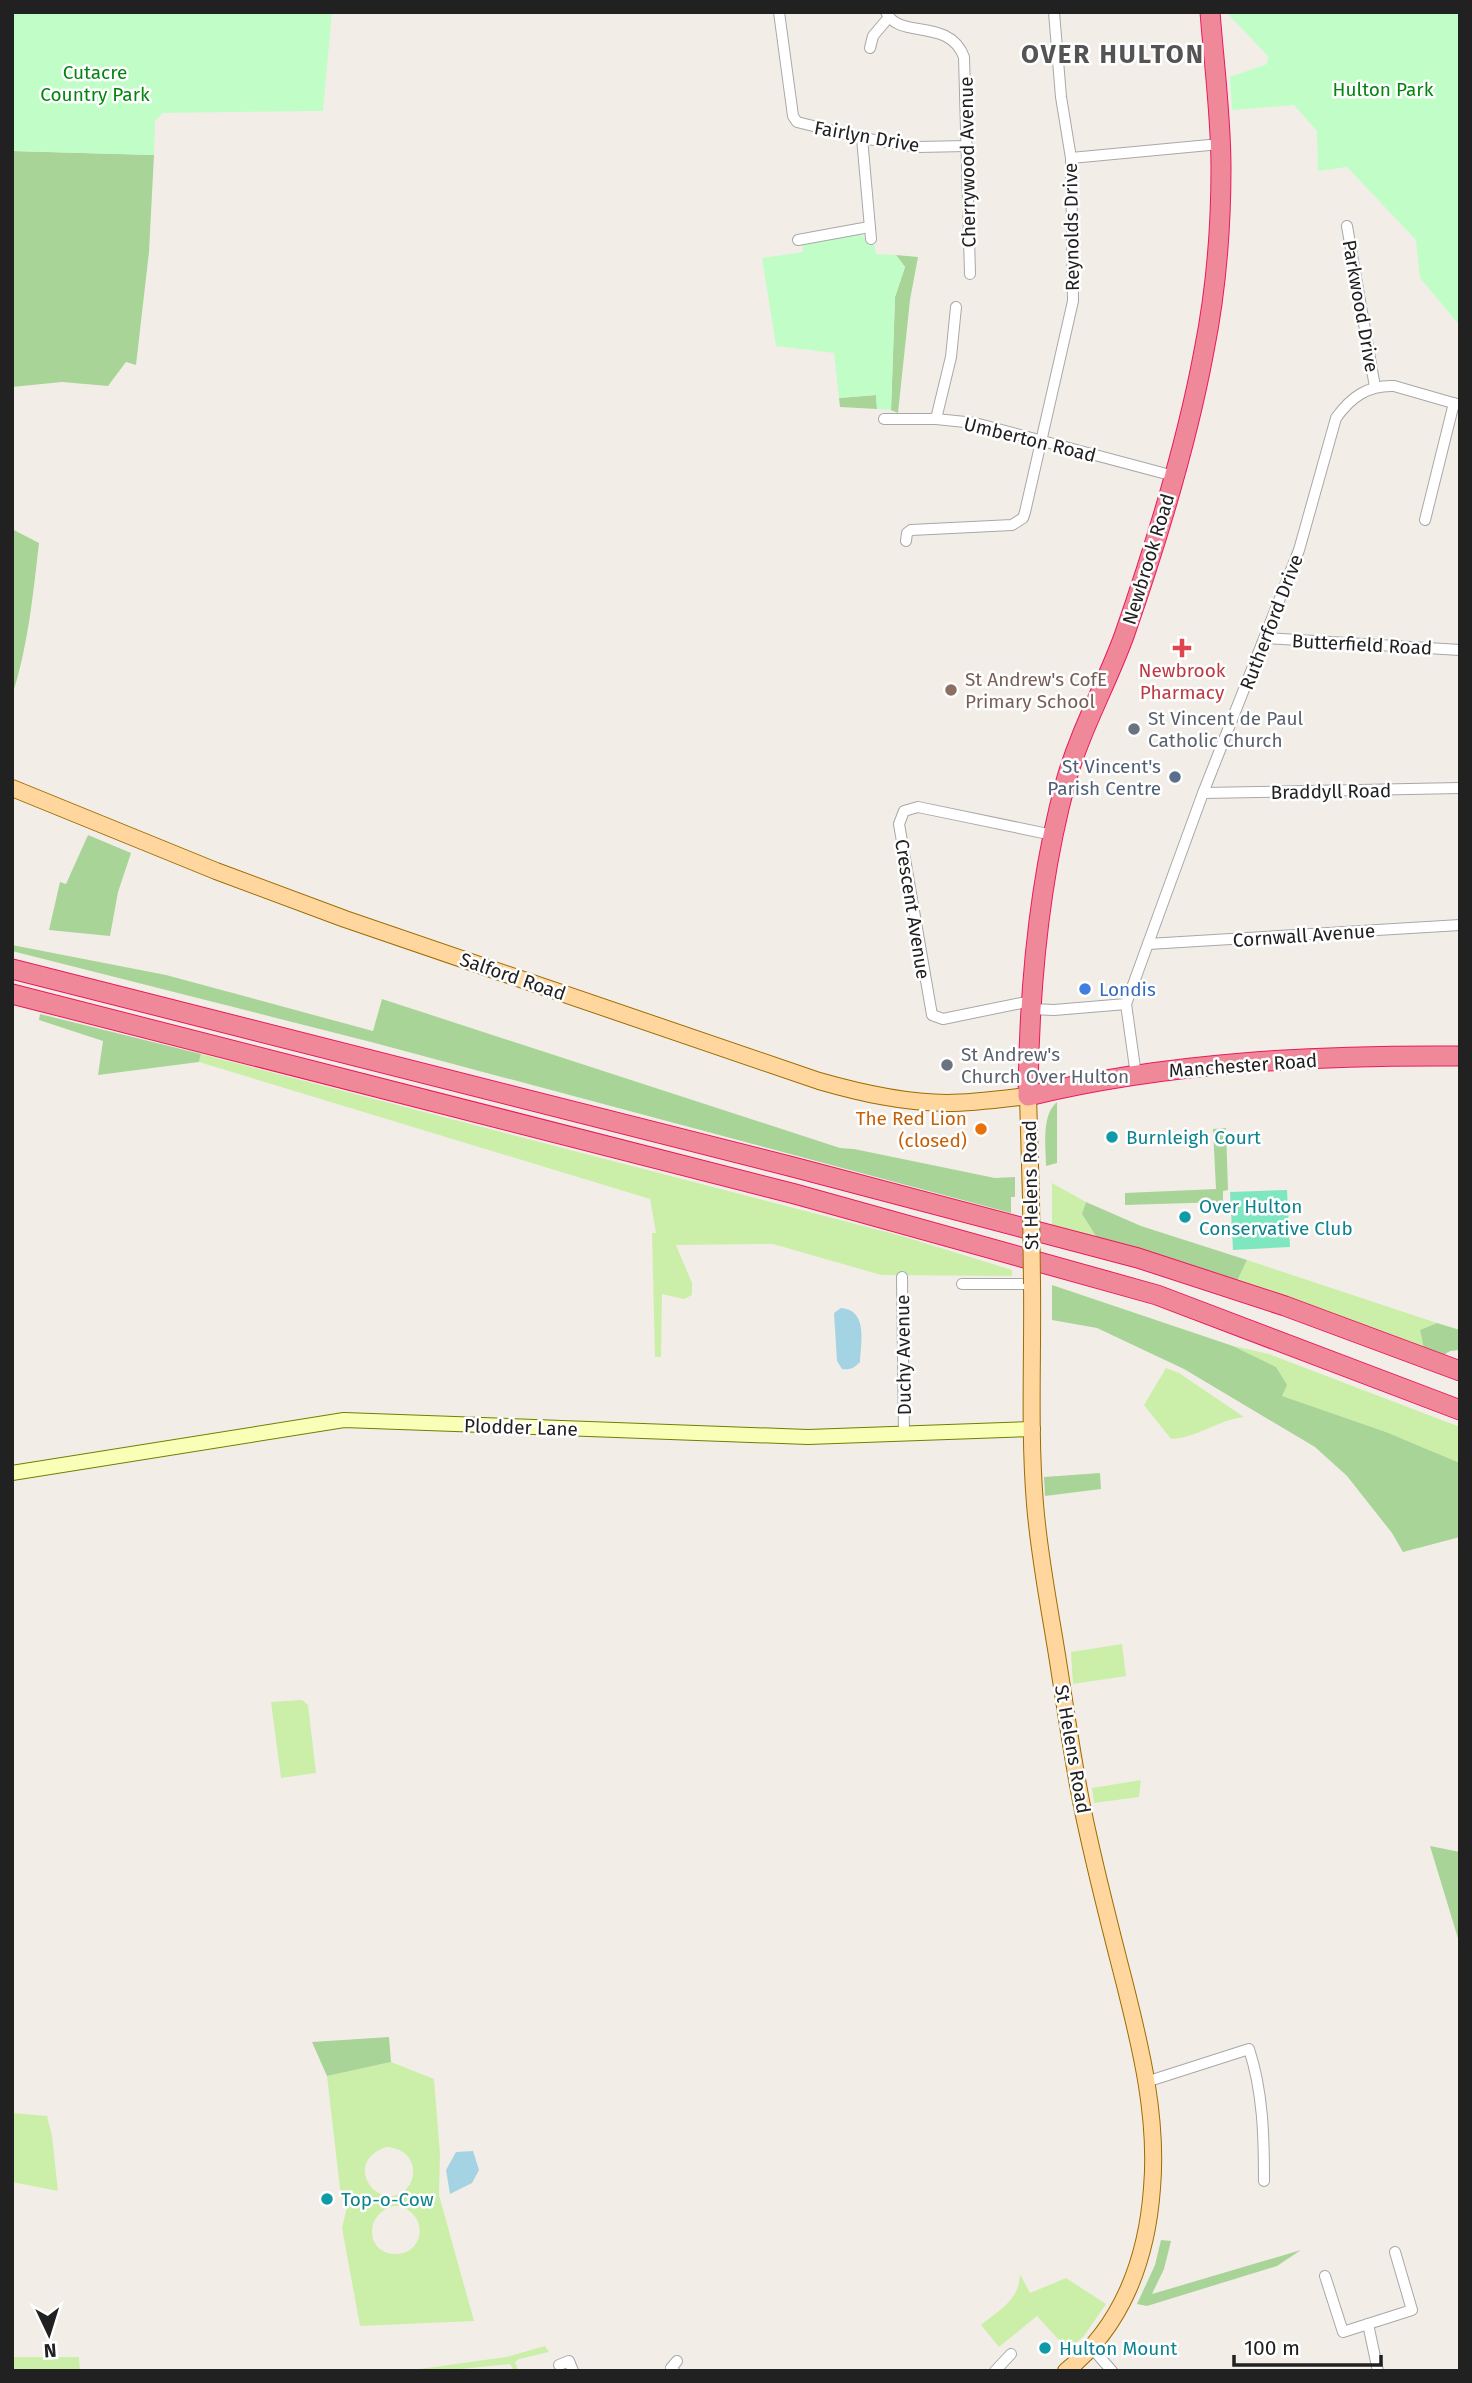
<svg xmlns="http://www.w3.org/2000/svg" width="1472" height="2383" font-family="'Fira Sans',sans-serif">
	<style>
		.grass { fill: #cbefa9; fill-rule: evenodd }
		.forest { fill: #a9d498 }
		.park { fill: #c1fec7 }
		.pitch { fill: #7fe7c0 }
		.water { fill: #a4d3e3 }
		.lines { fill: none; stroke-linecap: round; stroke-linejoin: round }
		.street-casing { stroke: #a8a8a8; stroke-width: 12 }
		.secondary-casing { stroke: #707f00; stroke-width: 16 }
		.primary-casing { stroke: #9d6c00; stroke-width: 18 }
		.highway-casing { stroke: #ea195e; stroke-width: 21 }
		.street { stroke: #fff; stroke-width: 10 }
		.secondary { stroke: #faffb8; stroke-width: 14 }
		.primary { stroke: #ffd79e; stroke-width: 16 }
		.highway { stroke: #ef899a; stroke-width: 19 }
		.primary-bridge-casing { stroke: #9d6c00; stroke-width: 18; stroke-linecap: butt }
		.primary-bridge { stroke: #ffd79e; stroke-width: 16 }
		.health-dot { fill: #e0444e; stroke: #fff; stroke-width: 2.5 }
		.education-dot { fill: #8d6e63; stroke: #fff; stroke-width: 2.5 }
		.worship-dot { fill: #6b7280; stroke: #fff; stroke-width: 2.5 }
		.service-dot { fill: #5c6f8a; stroke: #fff; stroke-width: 2.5 }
		.shop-dot { fill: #3f7fe0; stroke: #fff; stroke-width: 2.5 }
		.food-dot { fill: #e8710a; stroke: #fff; stroke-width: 2.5 }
		.culture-dot { fill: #0f9aa8; stroke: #fff; stroke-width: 2.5 }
		.labels { text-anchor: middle; stroke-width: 5; stroke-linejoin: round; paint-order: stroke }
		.park-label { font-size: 19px; fill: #038510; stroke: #fff }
		.street-label { font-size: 19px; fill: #212121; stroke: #fff }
		.health-label { font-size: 19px; fill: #be3a42; stroke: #fff }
		.education-label { font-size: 19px; fill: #785e54; stroke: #fff; text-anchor: start }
		.worship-label { font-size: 19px; fill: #5b616d; stroke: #fff; text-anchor: start }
		.service-label { font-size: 19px; fill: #4e5e75; stroke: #fff; text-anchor: end }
		.shop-label { font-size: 19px; fill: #366cbe; stroke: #fff; text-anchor: start }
		.food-label { font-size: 19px; fill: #c56008; stroke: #fff; text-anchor: end }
		.culture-label { font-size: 19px; fill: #0d838f; stroke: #fff; text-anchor: start }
		.district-label { font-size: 26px; font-weight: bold; letter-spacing: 2px; fill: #545454; stroke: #fff }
	</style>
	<rect width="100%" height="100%" fill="#f2eee7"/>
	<g class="grass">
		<polygon points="201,1054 902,1236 1012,1270 1012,1276 881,1275 773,1244 676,1245 692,1283 692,1295 684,1299 662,1294 661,1357 655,1357 652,1233 656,1233 650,1199 199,1062"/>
		<polygon points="1052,1183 1086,1202 1082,1214 1099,1241 1052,1225"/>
		<polygon points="1247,1260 1437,1323 1420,1330 1424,1349 1236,1283"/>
		<polygon points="1233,1346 1269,1354 1460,1427 1460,1463 1386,1432 1281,1396 1276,1367"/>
		<path d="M1166,1368L1179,1373L1244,1417C1218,1420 1197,1438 1171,1439L1144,1405Z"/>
		<polygon points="1122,1644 1126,1676 1073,1684 1071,1652"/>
		<polygon points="302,1700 308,1705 316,1773 281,1778 271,1702"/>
		<polygon points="1141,1780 1139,1797 1094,1803 1092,1788"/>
		<path d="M391,2062L434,2079L440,2154L439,2195L474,2321L360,2326L342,2228L347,2207L341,2197L327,2076ZM387,2147C428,2150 416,2204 383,2195C376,2192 370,2188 367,2180C360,2164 372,2151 387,2147ZM394,2206C429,2208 427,2255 395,2254C365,2253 364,2213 394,2206Z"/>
		<polygon points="12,2113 47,2116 52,2136 58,2191 12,2182"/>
		<path d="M1020,2274L1030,2293L1066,2278L1106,2304L1084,2336L1068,2350L1037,2316L999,2347L981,2325C1000,2309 1019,2301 1020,2274Z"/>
		<polygon points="545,2346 549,2352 519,2359 515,2362 518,2371 514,2371 510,2364 440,2371 405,2371 506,2357"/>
		<polygon points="12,2357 79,2357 80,2371 12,2371"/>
	</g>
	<g class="forest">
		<polygon points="12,151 154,155 149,252 136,365 126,362 108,386 62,382 12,387"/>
		<polygon points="896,255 918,257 910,300 898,413 891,410 895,297 905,267"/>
		<polygon points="876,395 877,409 840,407 839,398"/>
		<path d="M12,529L39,543C33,595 28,647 12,696Z"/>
		<polygon points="88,835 131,853 118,892 110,936 49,930 60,882 66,884"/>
		<polygon points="12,945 166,975 373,1031 382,999 840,1148 854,1149 995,1178 1015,1177 1015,1197 1011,1197 1011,1213 371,1042 12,951"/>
		<polygon points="40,1014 201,1054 199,1062 98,1075 103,1041 39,1020"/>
		<path d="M1057,1102V1163L1046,1166C1046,1147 1041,1115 1057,1102Z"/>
		<polygon points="1226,1128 1228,1190 1223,1191 1223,1202 1125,1205 1125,1193 1216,1189 1213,1129"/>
		<polygon points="1086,1202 1141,1226 1247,1260 1236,1283 1099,1241 1082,1214"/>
		<polygon points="1052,1285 1233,1346 1276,1367 1287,1385 1282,1396 1386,1432 1460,1463 1460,1537 1403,1552 1392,1533 1347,1476 1315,1447 1184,1369 1097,1328 1052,1320"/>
		<polygon points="1437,1323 1460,1330 1460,1350 1450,1351 1442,1356 1424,1349 1420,1330"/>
		<polygon points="1100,1473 1101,1489 1045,1496 1044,1477"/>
		<polygon points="1430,1846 1460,1852 1460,1945"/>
		<polygon points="389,2037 391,2062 327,2076 312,2042"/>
		<polygon points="1161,2240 1171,2241 1164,2269 1152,2294 1301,2250 1277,2266 1147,2306 1137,2304 1155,2265"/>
	</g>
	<g class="park">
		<polygon points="12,12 332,12 323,111 163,113 155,121 154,155 12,151"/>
		<polygon points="1226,12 1460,12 1460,326 1420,278 1416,240 1347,167 1318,171 1317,131 1294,105 1232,110 1230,77 1267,64 1268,56"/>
		<polygon points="858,234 863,236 867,243 874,243 876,254 896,255 905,267 895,297 891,410 877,409 876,395 839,398 834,353 776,346 762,258 803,252 803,244"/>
	</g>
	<polygon class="pitch" points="1287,1190 1290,1247 1233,1250 1230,1192"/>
	<g class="water">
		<path d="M841,1308C868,1310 861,1342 860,1362C854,1368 851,1370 842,1369L837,1361L834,1313Z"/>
		<polygon points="473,2151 479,2170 472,2183 450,2194 446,2170 456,2152"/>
	</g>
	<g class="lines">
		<g class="street-casing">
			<g id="street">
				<polyline points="779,12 793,116 797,122 862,138 918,147 967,146"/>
				<path d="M886,12C899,40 949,17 964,57L970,274"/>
				<polyline points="870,48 873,36 889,17"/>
				<polyline points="862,138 871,239"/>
				<polyline points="1071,158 1220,144"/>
				<polyline points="1347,226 1375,387"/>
				<polyline points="798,240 869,227"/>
				<polyline points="884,419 936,419 975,423 1174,476"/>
				<polyline points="936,419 951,357 956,307"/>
				<polyline points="1425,520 1454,403"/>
				<polyline points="906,541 907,533 911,530 1012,525 1023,518 1025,512 1073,301 1071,158 1061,97 1054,12"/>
				<polyline points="1265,638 1460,650"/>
				<polyline points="1203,793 1460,788"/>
				<polyline points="1148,944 1460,925"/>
				<polyline points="1031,1001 943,1019 932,1015 899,824 904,811 918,807 1053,835"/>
				<polyline points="1031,1009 1054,1010 1126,1004"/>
				<path d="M1136,1075L1126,1004L1203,793L1299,550L1336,418C1351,397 1368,385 1394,386L1460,405"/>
				<polyline points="902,1277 904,1434"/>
				<polyline points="962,1284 1032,1284"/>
				<path d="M1146,2082L1249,2049C1263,2092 1264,2136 1264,2181"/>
				<polyline points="1325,2276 1343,2332 1412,2310 1395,2252"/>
				<polyline points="1368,2324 1378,2371"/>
				<polyline points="1091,2347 1112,2371"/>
				<polyline points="559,2365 569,2361 573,2371"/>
				<polyline points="674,2371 671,2368 677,2361"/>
				<polyline points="995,2371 1011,2354"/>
			</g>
		</g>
		<g class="secondary-casing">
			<polyline id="secondary" points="12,1473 344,1420 808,1437 1033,1429"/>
		</g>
		<g class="primary-casing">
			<g id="primary">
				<path d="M12,788L216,871L345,919L819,1081C861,1093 904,1103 947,1103C974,1103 1002,1099 1028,1096L1031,1199"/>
				<path d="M1032,1284C1033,1357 1029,1431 1035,1504C1039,1555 1049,1605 1057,1655C1065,1705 1072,1756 1082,1806C1094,1865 1109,1923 1124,1981C1141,2048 1158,2118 1152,2188C1147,2258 1123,2326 1066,2371"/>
			</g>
		</g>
		<g class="highway-casing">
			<g id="highway">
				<path d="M1210,12C1214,64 1221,116 1221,168C1221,230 1216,291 1204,351C1186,448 1156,544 1124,636C1106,685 1080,731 1066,781C1038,884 1029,990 1028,1096C1169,1062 1316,1055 1460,1056"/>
				<polyline points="12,969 793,1167 1138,1258 1285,1306 1460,1371"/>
				<polyline points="12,994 795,1194 1157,1295 1460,1410"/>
			</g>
		</g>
		<use href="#street" class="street"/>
		<use href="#secondary" class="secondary"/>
		<use href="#primary" class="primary"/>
		<use href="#highway" class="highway"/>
		<g class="primary-bridge-casing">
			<polyline id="primary-bridge" points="1031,1199 1032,1284"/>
		</g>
		<use href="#primary-bridge" class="primary-bridge"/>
	</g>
	<path class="health-dot" d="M1178.5 637.5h7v7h7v7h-7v7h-7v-7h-7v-7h7z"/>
	<circle class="education-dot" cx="951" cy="690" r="7"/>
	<g class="worship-dot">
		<circle cx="1134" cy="729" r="7"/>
		<circle cx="947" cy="1065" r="7"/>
	</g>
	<circle class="service-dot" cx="1175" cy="777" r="7"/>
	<circle class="shop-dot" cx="1085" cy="989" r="7"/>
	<circle class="food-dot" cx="981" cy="1129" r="7"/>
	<g class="culture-dot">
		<circle cx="1112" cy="1137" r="7"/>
		<circle cx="1185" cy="1217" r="7"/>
		<circle cx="327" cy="2199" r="7"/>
		<circle cx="1045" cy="2348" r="7"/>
	</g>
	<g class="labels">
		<g class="park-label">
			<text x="95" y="79">Cutacre<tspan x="95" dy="22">Country Park</tspan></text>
			<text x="1383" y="96">Hulton Park</text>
		</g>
		<g class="street-label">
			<text transform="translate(867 136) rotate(10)" y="7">Fairlyn Drive</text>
			<text transform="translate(967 162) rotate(-91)" y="7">Cherrywood Avenue</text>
			<text transform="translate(1071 227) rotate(-91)" y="7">Reynolds Drive</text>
			<text transform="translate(1361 306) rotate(80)" y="7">Parkwood Drive</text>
			<text transform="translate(1030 439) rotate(14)" y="7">Umberton Road</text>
			<text transform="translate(1148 559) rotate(-73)" y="7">Newbrook Road</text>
			<text transform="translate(1271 622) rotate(-69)" y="7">Rutherford Drive</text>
			<text transform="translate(1362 644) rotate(3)" y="7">Butterfield Road</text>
			<text transform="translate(1331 791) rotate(-1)" y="7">Braddyll Road</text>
			<text transform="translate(913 909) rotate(81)" y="7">Crescent Avenue</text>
			<text transform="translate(1304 935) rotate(-4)" y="7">Cornwall Avenue</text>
			<text transform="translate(513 976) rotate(19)" y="7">Salford Road</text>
			<text transform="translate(1243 1065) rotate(-4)" y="7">Manchester Road</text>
			<text transform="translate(1030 1185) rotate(-91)" y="7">St Helens Road</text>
			<text transform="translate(903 1355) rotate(-91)" y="7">Duchy Avenue</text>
			<text transform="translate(521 1427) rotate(2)" y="7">Plodder Lane</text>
			<text transform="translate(1073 1749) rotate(80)" y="7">St Helens Road</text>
		</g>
		<g class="health-label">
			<text x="1182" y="677">Newbrook<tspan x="1182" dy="22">Pharmacy</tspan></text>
		</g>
		<g class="education-label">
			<text x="965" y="686">St Andrew's CofE<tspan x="965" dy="22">Primary School</tspan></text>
		</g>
		<g class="worship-label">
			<text x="1148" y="725">St Vincent de Paul<tspan x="1148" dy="22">Catholic Church</tspan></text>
			<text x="961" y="1061">St Andrew's<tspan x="961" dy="22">Church Over Hulton</tspan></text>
		</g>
		<g class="service-label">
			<text x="1161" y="773">St Vincent's<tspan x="1161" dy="22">Parish Centre</tspan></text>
		</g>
		<g class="shop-label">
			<text x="1099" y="996">Londis</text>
		</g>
		<g class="food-label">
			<text x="967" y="1125">The Red Lion<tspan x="967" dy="22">(closed)</tspan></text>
		</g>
		<g class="culture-label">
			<text x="1126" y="1144">Burnleigh Court</text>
			<text x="1199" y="1213">Over Hulton<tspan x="1199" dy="22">Conservative Club</tspan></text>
			<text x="341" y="2206">Top-o-Cow</text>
			<text x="1059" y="2355">Hulton Mount</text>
		</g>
		<g class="district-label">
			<text x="1113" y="63">OVER HULTON</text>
		</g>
	</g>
	<rect width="1472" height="2383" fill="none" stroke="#212121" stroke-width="28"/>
	<g transform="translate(49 2334) rotate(176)" stroke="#ffffff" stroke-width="5" paint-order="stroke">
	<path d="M0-5L12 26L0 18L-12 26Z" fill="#212121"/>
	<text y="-10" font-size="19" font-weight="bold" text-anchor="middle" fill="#212121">N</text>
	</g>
	<path d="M1234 2355v10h147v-10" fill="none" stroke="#212121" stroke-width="3.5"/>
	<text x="1244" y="2355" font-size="21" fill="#212121" stroke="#ffffff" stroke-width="5" paint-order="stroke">100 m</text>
</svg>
